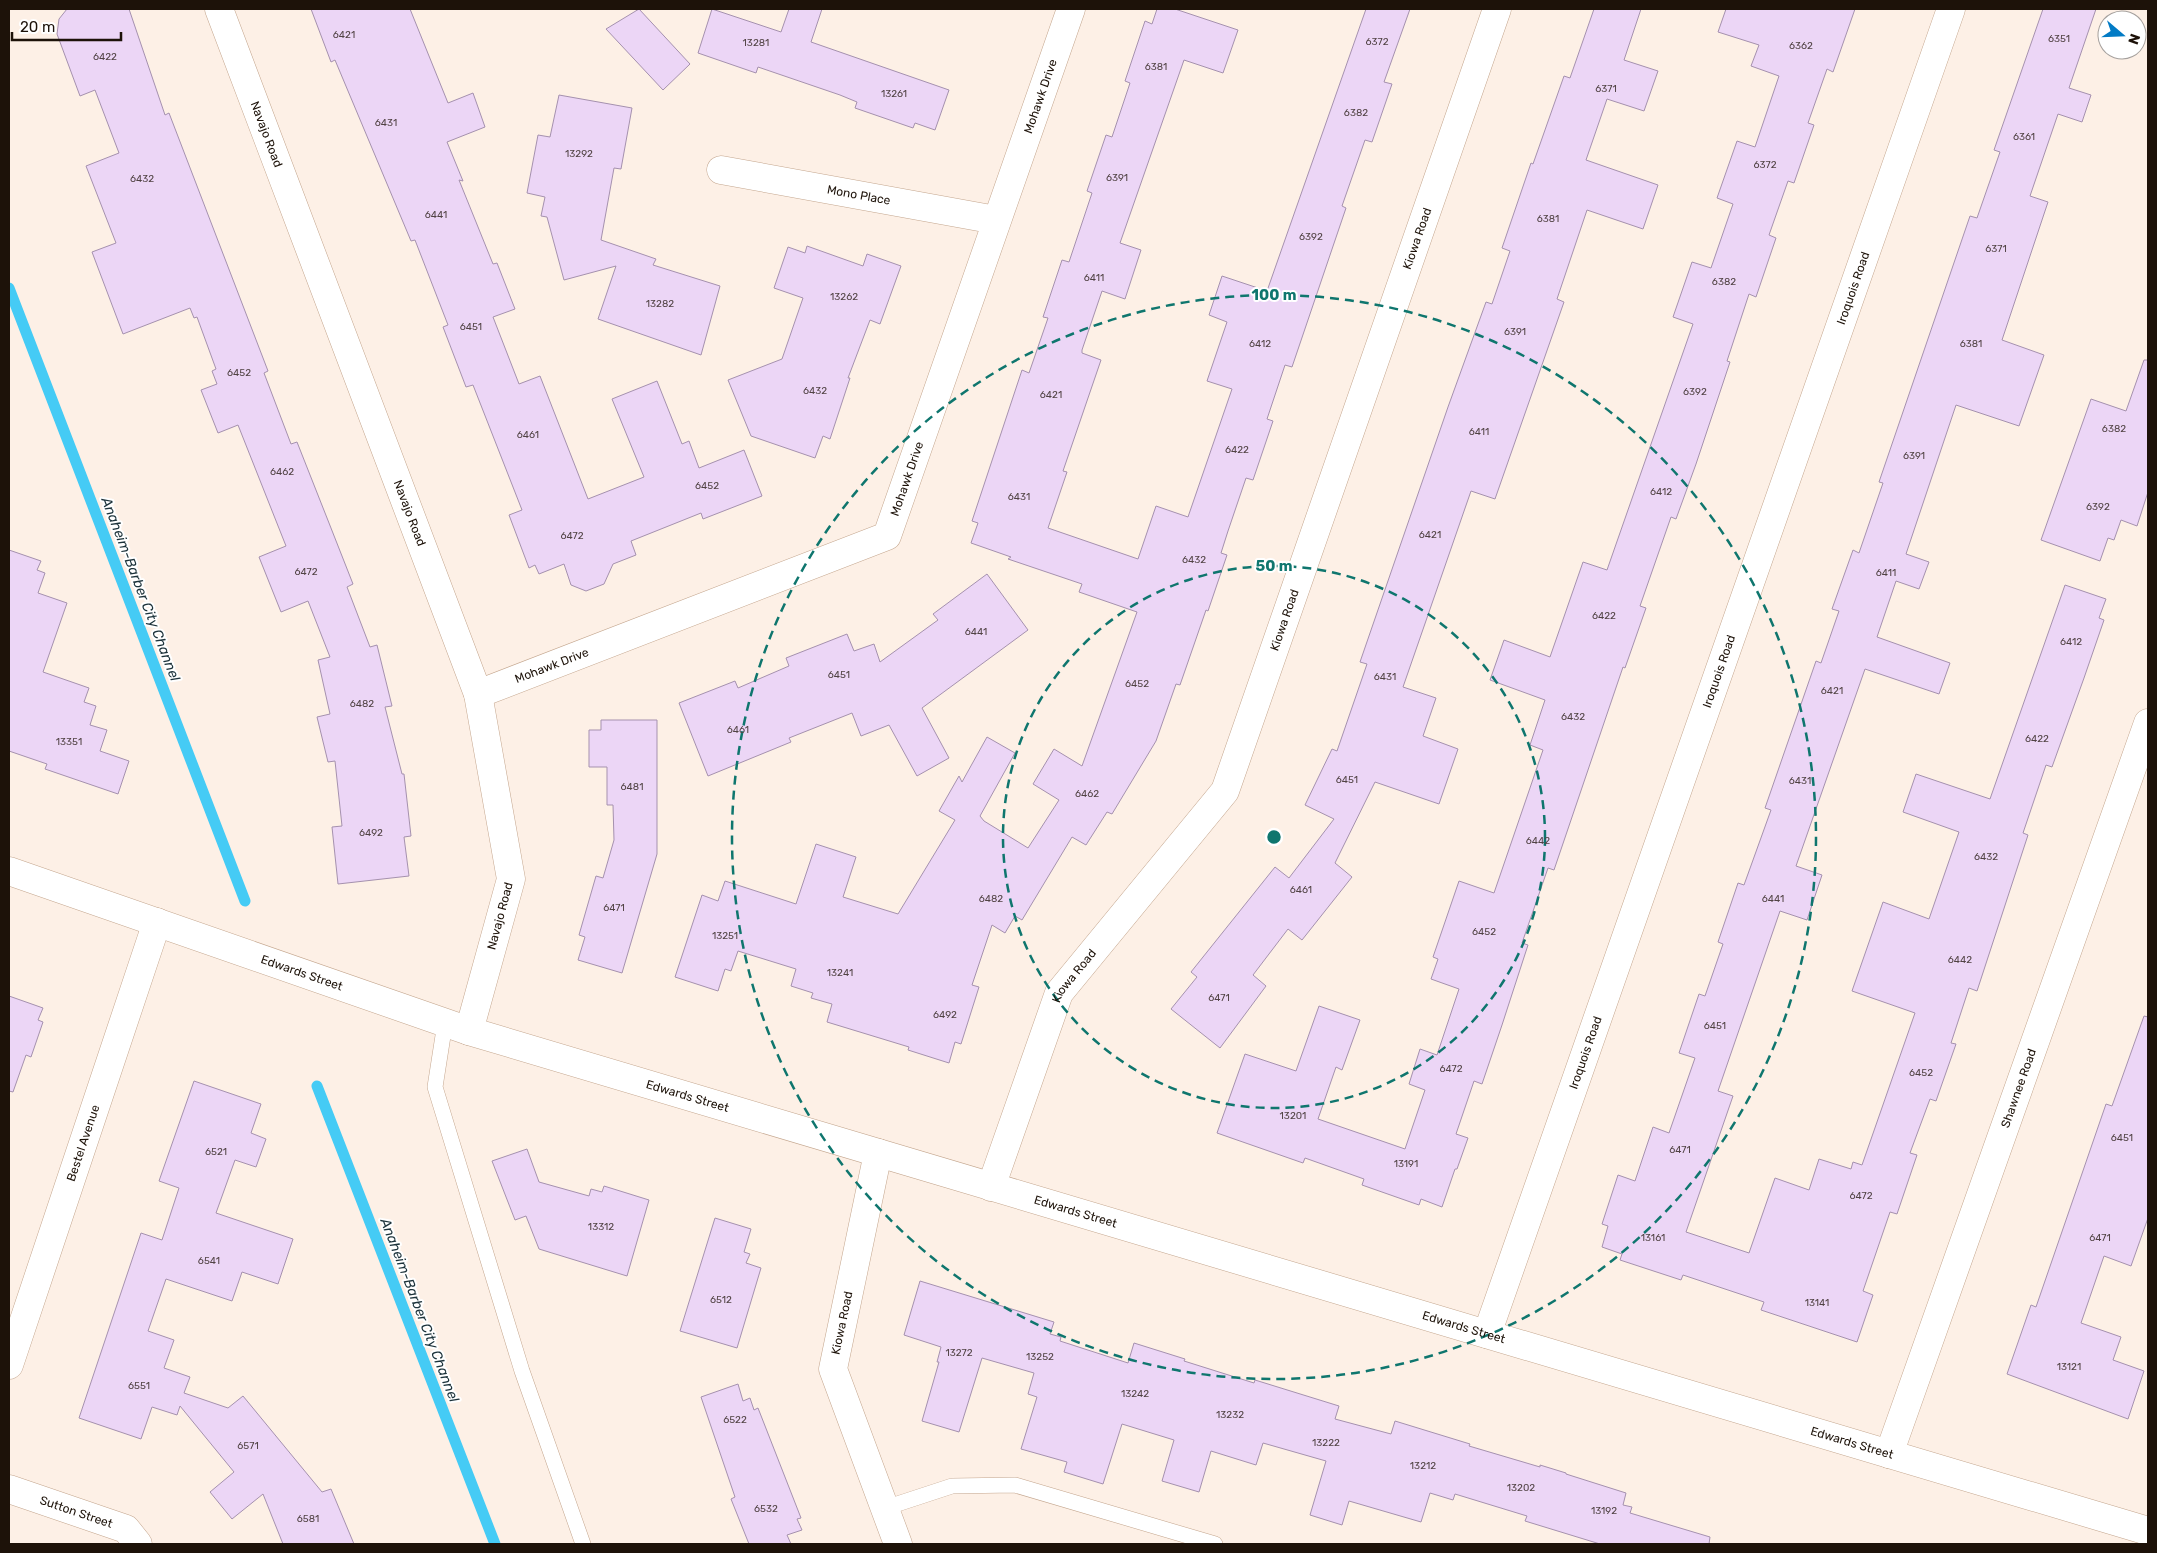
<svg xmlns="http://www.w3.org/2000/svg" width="2157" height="1553" font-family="Rubik,sans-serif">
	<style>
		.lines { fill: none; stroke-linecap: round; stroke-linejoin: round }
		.stream { stroke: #45cbf5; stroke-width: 11 }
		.building { fill: #ecd6f6; stroke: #a591ae }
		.lane-casing { stroke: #c4a68e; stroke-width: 16 }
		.street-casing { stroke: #c4a68e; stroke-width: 29 }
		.secondary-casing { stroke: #c4a68e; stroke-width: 29 }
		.lane { stroke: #fff; stroke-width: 15 }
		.street { stroke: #fff; stroke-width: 28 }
		.secondary { stroke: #fff; stroke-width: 28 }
		.ring { fill: none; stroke: #0f766e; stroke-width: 2.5; stroke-dasharray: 9 6 }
		.labels { text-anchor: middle; stroke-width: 4; stroke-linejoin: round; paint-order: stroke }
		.number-label { font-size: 10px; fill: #514344 }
		.street-label { font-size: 12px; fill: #1d1209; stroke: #fff }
		.water-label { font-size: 14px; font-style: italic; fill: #1c323a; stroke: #fff }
		.centre { fill: #0f766e; stroke: #fff; stroke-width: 2.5 }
		.ring-label { font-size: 15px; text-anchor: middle; font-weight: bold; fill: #0f766e; stroke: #fff; stroke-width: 4; stroke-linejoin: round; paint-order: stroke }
	</style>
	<rect width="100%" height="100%" fill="#fdf0e6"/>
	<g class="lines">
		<g class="stream">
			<polyline points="9,288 245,901"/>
			<polyline points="317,1086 495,1544"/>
		</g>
	</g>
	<g class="building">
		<polygon points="67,9 129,9 165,115 169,113 268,371 264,373 291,444 297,442 329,523 353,584 347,587 370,647 377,645 392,706 385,707 402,774 404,774 411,836 404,837 409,876 338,884 332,827 342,826 335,761 328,762 317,717 330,714 318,660 330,657 308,601 281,612 259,557 286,546 238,425 218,433 201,390 217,384 212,371 216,369 197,317 194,318 190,308 123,334 92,252 116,243 86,166 119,153 95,90 80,96 57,34 59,19"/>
		<polygon points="311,9 410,9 448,103 473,93 485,127 447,142 463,181 459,180 493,264 497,263 515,309 493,317 519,384 540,376 588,499 644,477 612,399 657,381 682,444 689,441 699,468 744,450 762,496 703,519 701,513 631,541 636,555 613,564 604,584 586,591 571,585 564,564 539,574 535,565 529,568 509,515 522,510 473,385 466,387 443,327 448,325 415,240 411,241 335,60 331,62"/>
		<polygon points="639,9 690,64 663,90 606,29"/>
		<polygon points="712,9 781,32 789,9 822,9 811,42 949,90 935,130 915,123 913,128 855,108 857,102 840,95 758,67 756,73 698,53"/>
		<polygon points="1157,9 1175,9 1238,30 1223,73 1184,60 1120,243 1141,250 1125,299 1102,291 1082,350 1082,353 1101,360 1063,471 1067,472 1048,528 1138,559 1156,506 1188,517 1232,389 1207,381 1227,322 1209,315 1222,276 1267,291 1366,9 1410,9 1384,82 1392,84 1372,142 1365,140 1342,206 1346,208 1292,367 1285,365 1267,419 1273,421 1253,480 1246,478 1228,531 1221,553 1227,555 1208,611 1206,610 1180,685 1176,684 1156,741 1112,814 1107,812 1086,845 1072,837 1022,920 1015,916 1005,933 992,925 972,985 979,987 961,1044 955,1042 949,1063 908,1050 909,1047 827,1022 832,1004 811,998 813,993 791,986 796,969 738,951 731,971 725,969 718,991 675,977 702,895 718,901 725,881 796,904 816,844 856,857 843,897 898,914 955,820 939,811 959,776 962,782 987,737 1015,753 980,816 984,821 1028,848 1059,800 1033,784 1054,749 1082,766 1137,612 1079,592 1082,584 1008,559 1011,557 971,543 978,523 972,521 1022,370 1029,373 1048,318 1043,317 1062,260 1069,262 1092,193 1087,191 1106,135 1112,137 1130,83 1125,81 1145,21 1152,24"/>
		<polygon points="1594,9 1641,9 1624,60 1658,71 1644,111 1607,99 1586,160 1658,185 1643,229 1587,210 1557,299 1564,302 1495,499 1471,491 1403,687 1436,698 1423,736 1458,749 1439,804 1375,782 1335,863 1352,877 1302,940 1288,929 1253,975 1266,986 1220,1048 1171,1009 1197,977 1191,972 1275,867 1289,878 1334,819 1305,805 1332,749 1337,751 1367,664 1360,662 1448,407 1486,302 1492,304 1510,251 1502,248 1531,163 1533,164 1564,76 1570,78"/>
		<polygon points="1726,9 1855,9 1833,72 1827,69 1808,123 1814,125 1794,183 1788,181 1769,235 1776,238 1756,297 1749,294 1727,361 1730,362 1696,464 1676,519 1671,517 1640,606 1646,608 1625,668 1623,667 1554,870 1548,868 1522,943 1528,945 1502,1025 1482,1084 1474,1081 1456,1134 1468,1138 1457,1169 1455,1169 1442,1207 1421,1199 1419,1205 1362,1185 1364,1179 1305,1158 1303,1163 1217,1133 1245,1054 1296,1071 1319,1006 1360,1020 1342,1070 1336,1067 1318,1119 1405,1149 1425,1090 1409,1084 1420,1049 1437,1055 1459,989 1431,979 1438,959 1433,957 1459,881 1494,893 1543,750 1530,745 1545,700 1490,680 1504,640 1550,657 1583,562 1607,570 1693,324 1673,317 1692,262 1711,268 1733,204 1717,198 1737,141 1755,147 1779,76 1751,66 1759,45 1718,32"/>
		<polygon points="2043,9 2096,9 2069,88 2091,95 2082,122 2058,114 2030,196 2048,202 2002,340 2044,355 2019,426 1956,405 1906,554 1929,562 1919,589 1896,581 1877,637 1950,663 1939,694 1865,669 1796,866 1822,875 1807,920 1780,911 1718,1091 1733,1096 1686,1232 1749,1253 1775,1178 1809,1190 1819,1159 1851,1169 1853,1162 1862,1165 1915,1013 1852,991 1883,902 1929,919 1959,832 1903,812 1916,774 1990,799 2065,585 2106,599 2099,618 2104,620 2084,678 2052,767 2046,765 2023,833 2028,835 1977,991 1969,988 1951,1043 1956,1044 1936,1101 1930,1099 1910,1153 1917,1155 1897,1214 1890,1212 1863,1291 1873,1295 1857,1342 1761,1310 1764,1302 1683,1275 1681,1280 1620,1260 1622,1254 1602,1247 1608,1226 1602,1224 1618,1175 1635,1181 1653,1127 1669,1133 1695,1058 1679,1053 1699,994 1705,996 1723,944 1718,942 1738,883 1744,885 1771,810 1765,808 1816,661 1821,663 1839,611 1832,609 1853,550 1859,553 1883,483 1879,482 1970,216 1977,218 2000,152 1994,150"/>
		<polygon points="559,95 632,108 621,169 614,168 601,240 656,259 653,265 720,286 701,355 598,319 616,266 564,280 547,217 541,216 545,197 527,193 538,135 550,137"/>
		<polygon points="807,246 863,266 867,254 901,266 880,324 870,320 848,378 850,378 830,439 823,436 815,458 751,436 728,380 782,359 803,298 774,288 788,247 805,253"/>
		<polygon points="2144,360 2148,360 2148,492 2137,526 2121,520 2114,540 2108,538 2100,561 2041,540 2091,399 2126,411"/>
		<polygon points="9,550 41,561 37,570 45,573 38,593 67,603 43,672 89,688 84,702 96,706 90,725 107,730 100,751 129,761 118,794 45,769 47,764 9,751"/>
		<polygon points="987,574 1028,630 922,708 949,758 917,776 889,725 861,736 852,713 789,738 791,742 708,776 679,703 735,681 738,688 789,666 786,658 847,634 854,651 874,644 880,662 938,620 933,614"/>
		<polygon points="601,720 657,720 657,854 622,973 578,960 585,937 579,935 596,876 603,878 614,840 613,805 607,805 607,767 589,767 589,730 601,730"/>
		<polygon points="9,996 43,1008 38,1020 43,1022 31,1057 26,1055 13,1092 9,1091"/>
		<polygon points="2144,1016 2148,1017 2148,1218 2131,1266 2104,1256 2081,1323 2121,1337 2113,1360 2144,1371 2128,1419 2007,1374 2031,1305 2036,1307 2106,1104 2112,1106"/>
		<polygon points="194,1081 261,1104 251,1133 266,1139 256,1167 235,1160 216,1213 293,1239 278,1284 242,1272 232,1301 166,1279 148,1331 174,1340 164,1368 190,1377 184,1393 228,1408 243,1396 322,1492 331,1489 354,1544 283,1544 263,1494 232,1519 210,1492 234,1472 180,1406 177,1415 152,1407 141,1439 79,1418 141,1233 162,1240 179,1188 159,1181"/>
		<polygon points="527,1149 539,1182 589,1196 591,1189 602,1192 604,1186 649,1200 627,1276 539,1249 526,1216 515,1220 492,1161"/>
		<polygon points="715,1218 751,1229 744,1252 750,1254 746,1263 761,1268 737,1348 680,1331"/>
		<polygon points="920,1281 1054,1322 1050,1334 1061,1337 1060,1341 1128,1363 1134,1343 1185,1359 1184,1361 1254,1383 1255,1380 1339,1406 1335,1419 1391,1434 1395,1421 1470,1444 1469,1446 1540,1467 1540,1465 1566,1473 1566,1474 1626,1493 1623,1505 1632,1507 1630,1513 1710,1537 1709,1544 1600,1544 1525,1521 1527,1516 1455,1494 1453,1500 1430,1493 1421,1522 1349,1501 1342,1525 1310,1515 1326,1461 1263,1443 1256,1465 1211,1451 1199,1492 1162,1481 1174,1440 1122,1424 1103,1484 1064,1472 1067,1462 1021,1449 1037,1397 1028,1394 1034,1373 982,1358 959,1432 922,1421 939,1362 937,1362 941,1347 904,1335"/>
		<polygon points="738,1384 743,1401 750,1398 754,1410 758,1408 801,1518 797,1519 802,1530 787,1535 791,1544 749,1544 731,1499 735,1497 701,1397"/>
	</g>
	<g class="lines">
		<g class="lane-casing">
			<g id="lane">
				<polyline points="445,1023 435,1087 522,1371 583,1544"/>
				<polyline points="885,1508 952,1486 1015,1485 1215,1544"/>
			</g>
		</g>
		<g class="street-casing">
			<g id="street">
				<path id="s1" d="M219,9L478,694L511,879L469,1031"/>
				<path id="s2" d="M721,170L996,220"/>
				<path id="s3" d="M478,694L887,536L1071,9"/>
				<polyline points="878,1153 833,1369 898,1544"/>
				<path id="s4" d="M991,1187L1059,993L1225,791L1497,9"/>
				<path id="s5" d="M1487,1334L1951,9"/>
				<path id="s6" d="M9,1365L157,922"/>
				<path id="s7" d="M1889,1454L2148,723"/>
				<path id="s8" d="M9,1489L126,1529L138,1544"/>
			</g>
		</g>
		<g class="secondary-casing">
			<g id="secondary">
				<path id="s9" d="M9,871L469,1031L2148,1531"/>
			</g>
		</g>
		<use href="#lane" class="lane"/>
		<use href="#street" class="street"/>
		<use href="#secondary" class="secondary"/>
	</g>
	<g class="ring">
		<circle cx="1274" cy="837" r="271"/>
		<circle cx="1274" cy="837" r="542"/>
	</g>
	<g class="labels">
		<g class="number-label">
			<text x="344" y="38">6421</text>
			<text x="2059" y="42">6351</text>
			<text x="1377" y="45">6372</text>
			<text x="756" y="46">13281</text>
			<text x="1801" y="49">6362</text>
			<text x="105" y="60">6422</text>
			<text x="1156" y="70">6381</text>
			<text x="1606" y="92">6371</text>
			<text x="894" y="97">13261</text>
			<text x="1356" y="116">6382</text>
			<text x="386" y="126">6431</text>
			<text x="2024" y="140">6361</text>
			<text x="579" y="157">13292</text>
			<text x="1765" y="168">6372</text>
			<text x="1117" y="181">6391</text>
			<text x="142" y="182">6432</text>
			<text x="436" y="218">6441</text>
			<text x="1548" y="222">6381</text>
			<text x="1311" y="240">6392</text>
			<text x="1996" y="252">6371</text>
			<text x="1094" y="281">6411</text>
			<text x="1724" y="285">6382</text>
			<text x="844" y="300">13262</text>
			<text x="660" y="307">13282</text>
			<text x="471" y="330">6451</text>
			<text x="1515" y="335">6391</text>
			<text x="1260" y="347">6412</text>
			<text x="1971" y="347">6381</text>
			<text x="239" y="376">6452</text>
			<text x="815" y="394">6432</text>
			<text x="1695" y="395">6392</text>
			<text x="1051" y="398">6421</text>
			<text x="2114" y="432">6382</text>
			<text x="1479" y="435">6411</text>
			<text x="528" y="438">6461</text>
			<text x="1237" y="453">6422</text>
			<text x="1914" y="459">6391</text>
			<text x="282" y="475">6462</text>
			<text x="707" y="489">6452</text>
			<text x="1661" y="495">6412</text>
			<text x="1019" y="500">6431</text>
			<text x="2098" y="510">6392</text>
			<text x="1430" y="538">6421</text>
			<text x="572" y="539">6472</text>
			<text x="1194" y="563">6432</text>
			<text x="306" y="575">6472</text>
			<text x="1886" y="576">6411</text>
			<text x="1604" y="619">6422</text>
			<text x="976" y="635">6441</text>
			<text x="2071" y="645">6412</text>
			<text x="839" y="678">6451</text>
			<text x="1385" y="680">6431</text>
			<text x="1137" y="687">6452</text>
			<text x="1832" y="694">6421</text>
			<text x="362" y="707">6482</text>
			<text x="1573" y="720">6432</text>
			<text x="738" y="733">6461</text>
			<text x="2037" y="742">6422</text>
			<text x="69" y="745">13351</text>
			<text x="1347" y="783">6451</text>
			<text x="1800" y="784">6431</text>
			<text x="632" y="790">6481</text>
			<text x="1087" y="797">6462</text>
			<text x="371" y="836">6492</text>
			<text x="1538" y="844">6442</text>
			<text x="1986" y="860">6432</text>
			<text x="1301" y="893">6461</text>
			<text x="991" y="902">6482</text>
			<text x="1773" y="902">6441</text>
			<text x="614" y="911">6471</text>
			<text x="1484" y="935">6452</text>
			<text x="725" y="939">13251</text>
			<text x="1960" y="963">6442</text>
			<text x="840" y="976">13241</text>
			<text x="1219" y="1001">6471</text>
			<text x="945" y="1018">6492</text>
			<text x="1715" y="1029">6451</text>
			<text x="1451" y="1072">6472</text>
			<text x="1921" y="1076">6452</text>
			<text x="1293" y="1119">13201</text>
			<text x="2122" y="1141">6451</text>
			<text x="1680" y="1153">6471</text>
			<text x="216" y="1155">6521</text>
			<text x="1406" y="1167">13191</text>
			<text x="1861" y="1199">6472</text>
			<text x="601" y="1230">13312</text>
			<text x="1653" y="1241">13161</text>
			<text x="2100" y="1241">6471</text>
			<text x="209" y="1264">6541</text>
			<text x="721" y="1303">6512</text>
			<text x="1817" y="1306">13141</text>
			<text x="959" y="1356">13272</text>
			<text x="1040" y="1360">13252</text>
			<text x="2069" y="1370">13121</text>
			<text x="139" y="1389">6551</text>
			<text x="1135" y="1397">13242</text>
			<text x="1230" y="1418">13232</text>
			<text x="735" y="1423">6522</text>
			<text x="1326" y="1446">13222</text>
			<text x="248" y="1449">6571</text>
			<text x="1423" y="1469">13212</text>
			<text x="1521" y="1491">13202</text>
			<text x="766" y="1512">6532</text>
			<text x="1604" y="1514">13192</text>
			<text x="308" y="1522">6581</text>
		</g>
		<g class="street-label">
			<text dy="4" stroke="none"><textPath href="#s3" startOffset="904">Mohawk Drive</textPath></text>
			<text dy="4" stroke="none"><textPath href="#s1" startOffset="134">Navajo Road</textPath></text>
			<text dy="4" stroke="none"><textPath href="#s2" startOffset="140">Mono Place</textPath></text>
			<text dy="4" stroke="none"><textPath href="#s4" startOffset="1052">Kiowa Road</textPath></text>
			<text dy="4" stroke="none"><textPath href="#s5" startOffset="1108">Iroquois Road</textPath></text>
			<text dy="4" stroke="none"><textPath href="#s3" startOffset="499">Mohawk Drive</textPath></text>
			<text dy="4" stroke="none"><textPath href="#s1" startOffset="539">Navajo Road</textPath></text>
			<text dy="4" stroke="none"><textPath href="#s4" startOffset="648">Kiowa Road</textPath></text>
			<text dy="4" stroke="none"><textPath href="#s3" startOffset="79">Mohawk Drive</textPath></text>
			<text dy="4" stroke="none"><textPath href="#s5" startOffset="702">Iroquois Road</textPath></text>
			<text transform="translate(500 916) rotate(-75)" y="4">Navajo Road</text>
			<text dy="4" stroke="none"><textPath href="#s9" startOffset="310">Edwards Street</textPath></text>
			<text dy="4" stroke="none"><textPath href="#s4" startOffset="228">Kiowa Road</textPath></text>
			<text dy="4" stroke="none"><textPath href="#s5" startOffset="298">Iroquois Road</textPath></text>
			<text dy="4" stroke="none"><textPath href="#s7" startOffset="388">Shawnee Road</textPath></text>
			<text dy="4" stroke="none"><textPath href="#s9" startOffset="715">Edwards Street</textPath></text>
			<text dy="4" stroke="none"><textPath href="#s6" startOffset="234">Bestel Avenue</textPath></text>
			<text dy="4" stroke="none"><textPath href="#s9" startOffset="1120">Edwards Street</textPath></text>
			<text transform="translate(842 1323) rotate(-78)" y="4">Kiowa Road</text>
			<text dy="4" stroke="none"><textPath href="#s9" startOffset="1525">Edwards Street</textPath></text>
			<text dy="4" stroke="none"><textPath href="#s9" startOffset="1930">Edwards Street</textPath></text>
			<text dy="4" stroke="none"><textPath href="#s8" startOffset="71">Sutton Street</textPath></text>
		</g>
		<g class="water-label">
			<text transform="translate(141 589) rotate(69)" y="5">Anaheim-Barber City Channel</text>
			<text transform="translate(420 1310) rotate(69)" y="5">Anaheim-Barber City Channel</text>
		</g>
	</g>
	<circle cx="1274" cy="837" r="8" class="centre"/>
	<g class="ring-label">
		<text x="1274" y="300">100 m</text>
		<text x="1274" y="571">50 m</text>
	</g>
	<rect width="2157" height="1553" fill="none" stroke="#1d1209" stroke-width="20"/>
	<g transform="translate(2122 35) rotate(109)"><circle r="24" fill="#ffffff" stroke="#a5a09d"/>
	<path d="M0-4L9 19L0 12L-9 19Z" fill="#027bc5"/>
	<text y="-8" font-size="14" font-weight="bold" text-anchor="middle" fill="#1d1209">N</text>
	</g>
	<path d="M12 32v8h109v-8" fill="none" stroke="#1d1209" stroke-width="2.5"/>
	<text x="20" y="32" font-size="15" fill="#1d1209" stroke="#ffffff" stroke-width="4" paint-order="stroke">20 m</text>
</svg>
